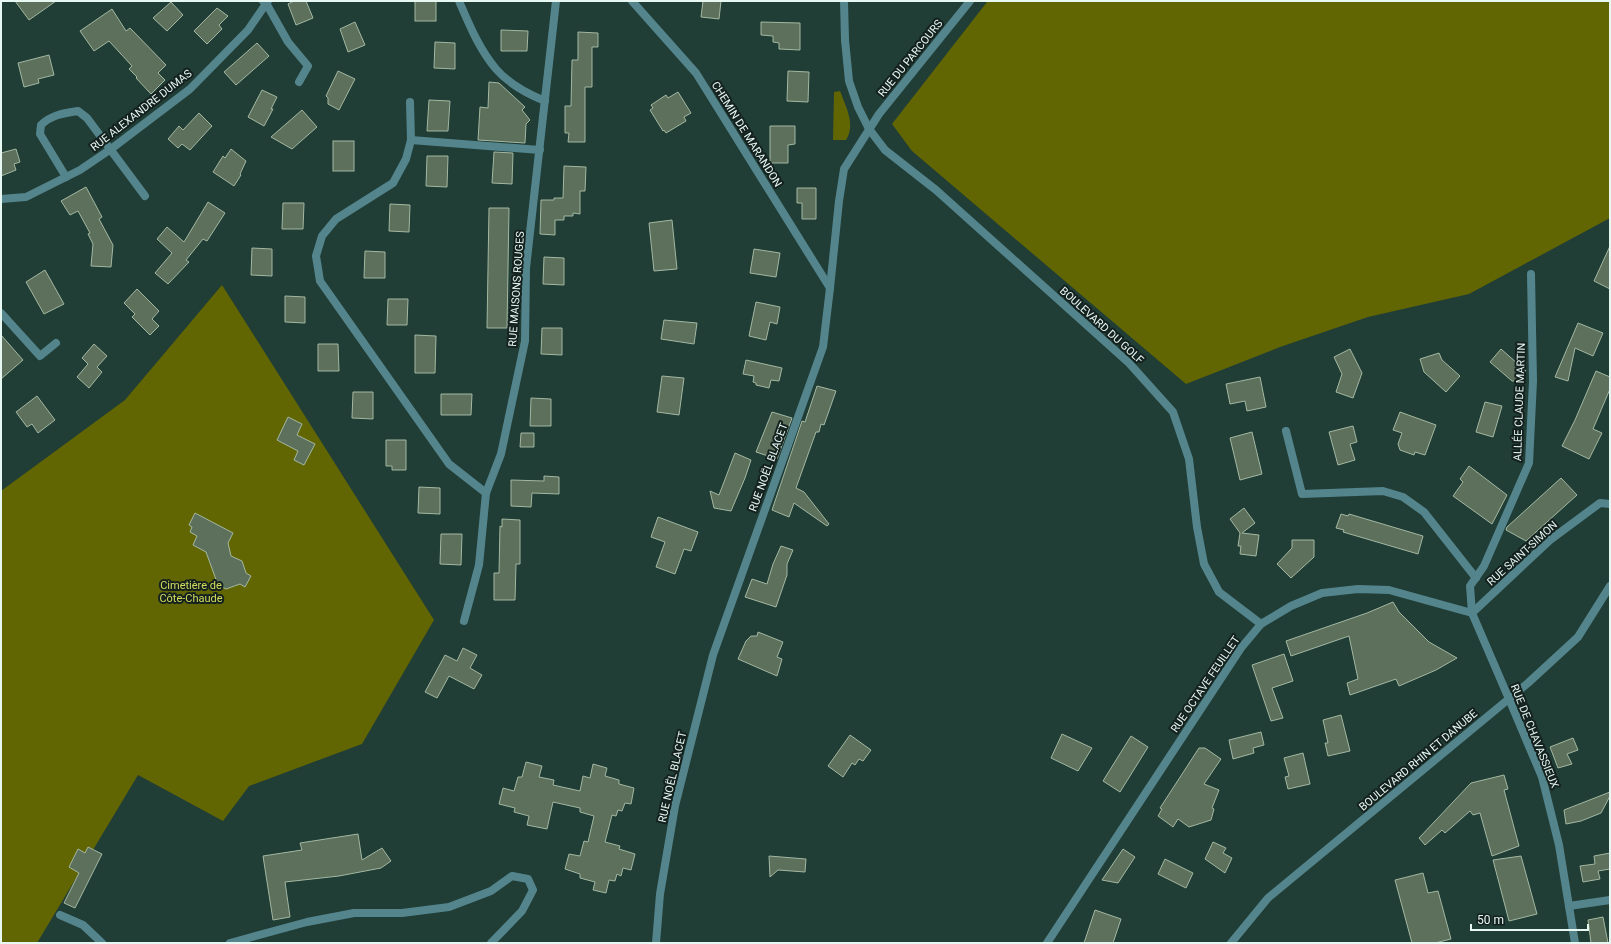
<svg xmlns="http://www.w3.org/2000/svg" width="1611" height="944" font-family="Roboto,sans-serif">
	<style>
		.green { fill: #626602 }
		.building { fill: #5d705c; stroke: #a3b8a2 }
		.lines { fill: none; stroke-linecap: round; stroke-linejoin: round }
		.pedestrian { stroke: #54858d; stroke-width: 8 }
		.minor { stroke: #54858d; stroke-width: 8 }
		.tertiary { stroke: #54858d; stroke-width: 8 }
		.labels { text-anchor: middle; stroke-width: 4; stroke-linejoin: round; paint-order: stroke }
		.street-label { font-size: 11px; fill: #e7f8f3; stroke: #14211e }
		.park-label { font-size: 11px; fill: #d5dd5e; stroke: #14211e }
	</style>
	<rect width="100%" height="100%" fill="#203d36"/>
	<g class="green">
		<polygon points="991,1 1610,1 1610,218 1469,294 1368,317 1280,347 1186,384 912,151 892,124 987,2"/>
		<path d="M840,91C846,107 856,125 846,140H833L834,92Z"/>
		<polygon points="222,285 434,620 362,744 249,786 223,821 138,775 37,943 1,943 1,491 125,400"/>
	</g>
	<g class="building">
		<polygon points="15,1 56,1 29,20"/>
		<polygon points="294,1 306,1 313,18 296,25 288,4"/>
		<rect x="415" y="1" width="21" height="20"/>
		<polygon points="703,1 721,1 719,19 701,17"/>
		<polygon points="171,2 183,15 167,31 153,18"/>
		<polygon points="217,8 228,16 219,25 222,29 207,44 194,31"/>
		<polygon points="112,9 126,31 130,28 166,65 158,73 165,80 151,94 136,78 137,77 129,69 132,66 109,41 94,51 80,31"/>
		<polygon points="355,22 365,45 348,52 340,29"/>
		<polygon points="761,22 800,23 800,50 779,49 779,43 773,42 773,36 761,35"/>
		<polygon points="501,30 528,31 527,51 501,51"/>
		<polygon points="578,32 598,33 598,47 592,47 592,87 585,87 585,142 568,142 569,133 565,133 565,106 571,106 572,60 578,60"/>
		<polygon points="435,42 455,43 455,69 434,68"/>
		<polygon points="257,43 269,56 236,85 224,72"/>
		<polygon points="49,55 54,75 38,79 39,83 24,87 18,63"/>
		<polygon points="338,71 355,79 339,110 328,104 328,98 326,96"/>
		<polygon points="788,71 809,72 808,102 787,101"/>
		<polygon points="489,82 499,83 525,107 522,110 530,120 526,124 525,143 478,140 480,107 488,108"/>
		<polygon points="262,90 277,97 271,109 273,109 264,126 248,117"/>
		<polygon points="678,92 691,113 684,117 686,121 666,133 664,130 663,131 650,110 653,108 651,105 666,95 668,98"/>
		<polygon points="429,100 450,101 448,131 427,131"/>
		<polygon points="302,110 317,127 292,149 271,137"/>
		<polygon points="199,113 212,126 190,150 182,144 178,148 168,139 179,126 183,130"/>
		<polygon points="770,126 795,126 795,144 788,145 788,163 770,163"/>
		<rect x="333" y="141" width="21" height="30"/>
		<polygon points="16,149 20,162 14,164 16,170 1,176 1,153"/>
		<polygon points="231,149 246,161 240,174 241,175 234,186 213,172 223,156 225,158"/>
		<polygon points="494,152 513,153 512,184 492,183"/>
		<polygon points="427,156 448,156 447,187 426,186"/>
		<polygon points="564,166 586,167 585,191 580,191 580,214 573,213 573,216 564,216 564,220 555,220 555,235 540,234 541,200 554,200 554,198 563,198"/>
		<polygon points="86,187 102,217 99,219 113,245 111,267 91,266 93,244 88,234 90,233 78,211 70,215 61,201"/>
		<polygon points="797,188 816,188 816,219 802,219 802,203 797,203"/>
		<polygon points="208,202 225,213 207,241 203,239 186,260 189,262 168,284 155,273 172,253 157,239 167,227 184,242"/>
		<polygon points="283,203 304,203 303,229 282,229"/>
		<polygon points="390,204 410,205 409,232 389,231"/>
		<polygon points="489,208 509,208 507,328 487,328"/>
		<polygon points="672,220 677,269 654,271 649,223"/>
		<polygon points="1610,246 1610,289 1594,281"/>
		<polygon points="252,248 272,249 272,276 251,275"/>
		<polygon points="754,249 780,253 776,277 750,273"/>
		<polygon points="365,251 385,252 385,278 364,278"/>
		<polygon points="544,257 564,258 564,285 543,284"/>
		<polygon points="45,270 64,304 44,314 26,282"/>
		<polygon points="137,289 159,311 152,319 159,326 150,335 132,317 135,314 124,303"/>
		<polygon points="285,296 305,297 305,323 285,322"/>
		<polygon points="388,299 408,299 407,325 387,325"/>
		<polygon points="756,302 780,307 777,324 770,322 766,340 749,336"/>
		<polygon points="664,320 697,323 694,344 661,339"/>
		<polygon points="1578,323 1603,333 1593,356 1575,348 1568,381 1555,377"/>
		<polygon points="542,328 562,328 562,355 541,354"/>
		<polygon points="1,335 23,360 1,379"/>
		<polygon points="415,335 436,336 435,373 415,373"/>
		<polygon points="94,344 107,356 97,367 102,372 89,388 77,377 88,364 82,358"/>
		<polygon points="318,344 338,344 339,371 318,371"/>
		<polygon points="1350,349 1362,373 1353,398 1336,392 1342,374 1334,357"/>
		<polygon points="1501,349 1526,371 1517,381 1512,381 1490,362"/>
		<polygon points="1439,353 1442,360 1460,376 1446,392 1424,372 1420,359"/>
		<polygon points="746,360 782,368 779,381 771,380 769,388 756,385 756,383 753,382 754,376 743,374"/>
		<polygon points="1596,371 1610,377 1610,389 1593,429 1602,433 1589,459 1562,446 1575,420"/>
		<polygon points="662,376 684,378 679,415 657,412"/>
		<polygon points="1260,377 1266,407 1247,411 1245,401 1230,404 1226,384"/>
		<polygon points="817,386 836,391 824,425 821,424 819,432 816,432 796,488 804,492 829,524 827,526 794,503 789,517 772,510 802,421 805,422"/>
		<polygon points="353,392 373,392 373,419 352,418"/>
		<polygon points="441,394 472,394 471,415 441,415"/>
		<polygon points="37,396 55,420 38,433 32,424 27,427 16,412"/>
		<polygon points="531,398 551,399 551,426 530,426"/>
		<polygon points="1485,402 1502,406 1493,437 1476,432"/>
		<polygon points="772,412 792,418 777,459 756,452"/>
		<polygon points="1400,412 1436,425 1425,455 1415,452 1414,455 1400,450 1398,444 1402,433 1393,430"/>
		<polygon points="288,417 302,424 297,435 315,444 304,465 294,460 298,451 277,440"/>
		<polygon points="1353,426 1357,442 1350,444 1355,460 1338,465 1329,432"/>
		<polygon points="1252,432 1262,474 1240,480 1230,438"/>
		<polygon points="521,433 534,433 534,447 520,447"/>
		<polygon points="386,440 406,440 406,470 392,470 392,466 386,466"/>
		<polygon points="735,453 751,460 745,478 731,511 714,508 710,491 719,495"/>
		<polygon points="1469,466 1507,495 1492,524 1453,496 1463,482 1460,479"/>
		<polygon points="544,476 559,477 559,494 532,493 531,507 511,506 511,480 544,481"/>
		<polygon points="1561,478 1577,495 1526,541 1506,530 1507,527"/>
		<polygon points="419,487 440,488 440,514 418,513"/>
		<polygon points="1244,508 1255,523 1242,533 1259,535 1256,556 1240,554 1241,546 1238,546 1240,533 1230,519"/>
		<polygon points="195,513 233,533 228,543 231,556 242,561 246,573 251,576 245,587 240,584 226,589 218,585 206,552 193,545 197,536 190,532 192,527 189,525"/>
		<polygon points="1341,514 1348,516 1349,514 1423,536 1418,554 1343,532 1344,530 1336,528"/>
		<polygon points="658,517 698,532 691,551 684,549 675,574 656,567 665,542 651,537"/>
		<polygon points="502,519 520,520 520,564 516,564 515,600 494,600 494,573 499,573 500,526 502,527"/>
		<polygon points="441,534 462,534 461,565 440,564"/>
		<polygon points="1292,540 1314,540 1314,557 1291,578 1277,564 1292,548"/>
		<polygon points="781,546 793,550 787,564 787,575 776,607 745,597 752,579 767,584 773,564"/>
		<polygon points="1393,602 1399,612 1429,642 1457,658 1436,670 1399,686 1396,679 1350,695 1347,683 1358,679 1349,636 1291,656 1286,641 1367,613"/>
		<polygon points="758,632 783,642 777,657 782,659 777,676 738,659 746,641 751,636 757,636"/>
		<polygon points="463,648 477,655 470,668 482,675 474,689 449,676 437,698 425,692 445,655 457,661"/>
		<polygon points="1284,654 1293,681 1272,688 1283,718 1271,721 1252,665"/>
		<polygon points="1341,715 1350,751 1328,756 1325,743 1328,743 1323,720"/>
		<polygon points="1261,732 1264,745 1253,748 1254,753 1233,759 1229,740"/>
		<polygon points="1062,734 1092,748 1078,771 1051,758"/>
		<polygon points="850,735 871,750 863,761 859,759 855,765 852,763 843,777 828,766"/>
		<polygon points="1131,736 1148,747 1120,792 1103,781"/>
		<polygon points="1573,738 1578,750 1567,754 1572,764 1558,768 1550,747"/>
		<polygon points="1199,748 1205,748 1221,759 1204,784 1219,790 1212,808 1214,809 1211,820 1189,827 1178,819 1173,827 1158,816 1162,809 1160,808"/>
		<polygon points="1303,753 1310,784 1288,789 1285,777 1289,776 1284,758"/>
		<polygon points="526,762 542,766 539,777 554,780 553,785 580,791 583,776 590,778 593,764 607,768 605,776 619,780 619,784 634,788 631,804 625,803 622,811 618,810 616,816 612,815 605,842 620,846 619,849 635,854 631,870 623,868 621,876 617,874 615,881 609,880 606,893 593,890 595,882 580,878 580,874 565,869 569,854 580,856 584,841 588,842 594,816 580,812 580,808 553,802 547,829 527,825 529,816 514,812 515,808 499,804 503,788 514,791 518,777 522,777"/>
		<polygon points="1504,775 1508,789 1504,790 1519,846 1492,856 1480,813 1473,815 1470,811 1445,833 1442,830 1425,845 1419,838 1471,783"/>
		<polygon points="1610,792 1610,796 1601,813 1581,821 1566,824 1564,810"/>
		<polygon points="358,834 362,860 382,848 391,861 381,868 339,876 285,882 290,917 273,920 263,856 302,850 300,843"/>
		<polygon points="1213,842 1226,848 1223,853 1232,858 1225,873 1205,859"/>
		<polygon points="88,847 102,854 75,908 64,903 79,873 69,867 78,849 85,853"/>
		<polygon points="1123,849 1135,857 1118,883 1102,880"/>
		<polygon points="1610,853 1610,869 1598,871 1600,879 1583,882 1580,866 1595,864 1594,856"/>
		<polygon points="769,856 806,859 805,872 778,870 770,877"/>
		<polygon points="1521,856 1537,914 1509,921 1493,860"/>
		<polygon points="1165,859 1193,873 1186,888 1158,874"/>
		<polygon points="1423,873 1428,893 1438,891 1451,939 1435,943 1412,943 1395,880"/>
		<polygon points="1095,910 1121,919 1113,943 1084,943"/>
		<polygon points="1603,917 1608,943 1591,943 1588,920"/>
	</g>
	<g class="lines">
		<polyline class="pedestrian" points="411,140 540,150"/>
		<g class="minor">
			<polyline points="263,1 266,3 288,42 308,66 299,82"/>
			<path d="M459,1C469,24 479,49 496,69C508,83 528,94 545,101"/>
			<polyline points="632,1 696,73 830,288"/>
			<polyline points="410,102 411,140 406,159 393,183 336,219 322,236 316,256 320,281 449,464 486,493"/>
			<path d="M66,177L40,134L41,125C51,115 64,113 78,111L87,118L145,196"/>
			<polyline points="1,199 26,197 80,170 111,149 190,89 248,30 268,1"/>
			<polyline points="1,313 40,356 56,343"/>
			<polyline points="1286,431 1302,494 1383,491 1403,497 1424,512 1476,578"/>
			<polyline points="1472,613 1470,586 1484,566 1529,463 1533,381 1531,274"/>
			<polyline points="1472,613 1550,540 1600,503 1610,504"/>
			<polyline points="464,621 479,565 486,493 501,454 525,341 526,268 556,1"/>
			<polyline points="1509,699 1542,777 1559,845 1575,943"/>
			<polyline points="1569,906 1610,900"/>
			<polyline points="60,915 83,925 102,943"/>
			<polyline points="230,943 307,922 354,913 402,913 449,907 491,891 512,876 528,879 533,890 522,911 491,943"/>
			<polyline points="656,943 660,894 675,806 713,655 823,347 830,288 839,201 844,169 879,114 970,1"/>
		</g>
		<g class="tertiary">
			<polyline points="844,1 845,40 849,81 858,107 869,129 885,150 936,190 1129,363 1173,412 1189,459 1197,527 1204,564 1219,592 1261,624"/>
			<polyline points="1047,943 1241,648 1261,624 1291,606 1322,593 1358,589 1389,590 1472,613 1509,699"/>
			<polyline points="1231,943 1268,898 1528,683 1578,637 1610,586"/>
		</g>
	</g>
	<g class="labels">
		<g class="street-label">
			<text transform="translate(910 58) rotate(-51)" y="4">RUE DU PARCOURS</text>
			<text transform="translate(141 110) rotate(-38)" y="4">RUE ALEXANDRE DUMAS</text>
			<text transform="translate(747 134) rotate(58)" y="4">CHEMIN DE MARANDON</text>
			<text transform="translate(516 289) rotate(-86)" y="4">RUE MAISONS ROUGES</text>
			<text transform="translate(1102 325) rotate(42)" y="4">BOULEVARD DU GOLF</text>
			<text transform="translate(1519 402) rotate(-88)" y="4">ALLÉE CLAUDE MARTIN</text>
			<text transform="translate(768 467) rotate(-70)" y="4">RUE NOËL BLACET</text>
			<text transform="translate(1522 553) rotate(-42)" y="4">RUE SAINT-SIMON</text>
			<text transform="translate(1205 684) rotate(-56)" y="4">RUE OCTAVE FEUILLET</text>
			<text transform="translate(1535 736) rotate(68)" y="4">RUE DE CHAVASSIEUX</text>
			<text transform="translate(1418 760) rotate(-40)" y="4">BOULEVARD RHIN ET DANUBE</text>
			<text transform="translate(672 777) rotate(-77)" y="4">RUE NOËL BLACET</text>
		</g>
		<g class="park-label">
			<text x="191" y="589">Cimetière de<tspan x="191" dy="13">Côte-Chaude</tspan></text>
		</g>
	</g>
	<rect width="1611" height="944" fill="none" stroke="#e7f8f3" stroke-width="4"/>
	<path d="M1471 924v6h117v-6" fill="none" stroke="#e7f8f3" stroke-width="2"/>
	<text x="1477" y="924" font-size="12" fill="#e7f8f3" stroke="#14211e" stroke-width="3" paint-order="stroke">50 m</text>
</svg>
